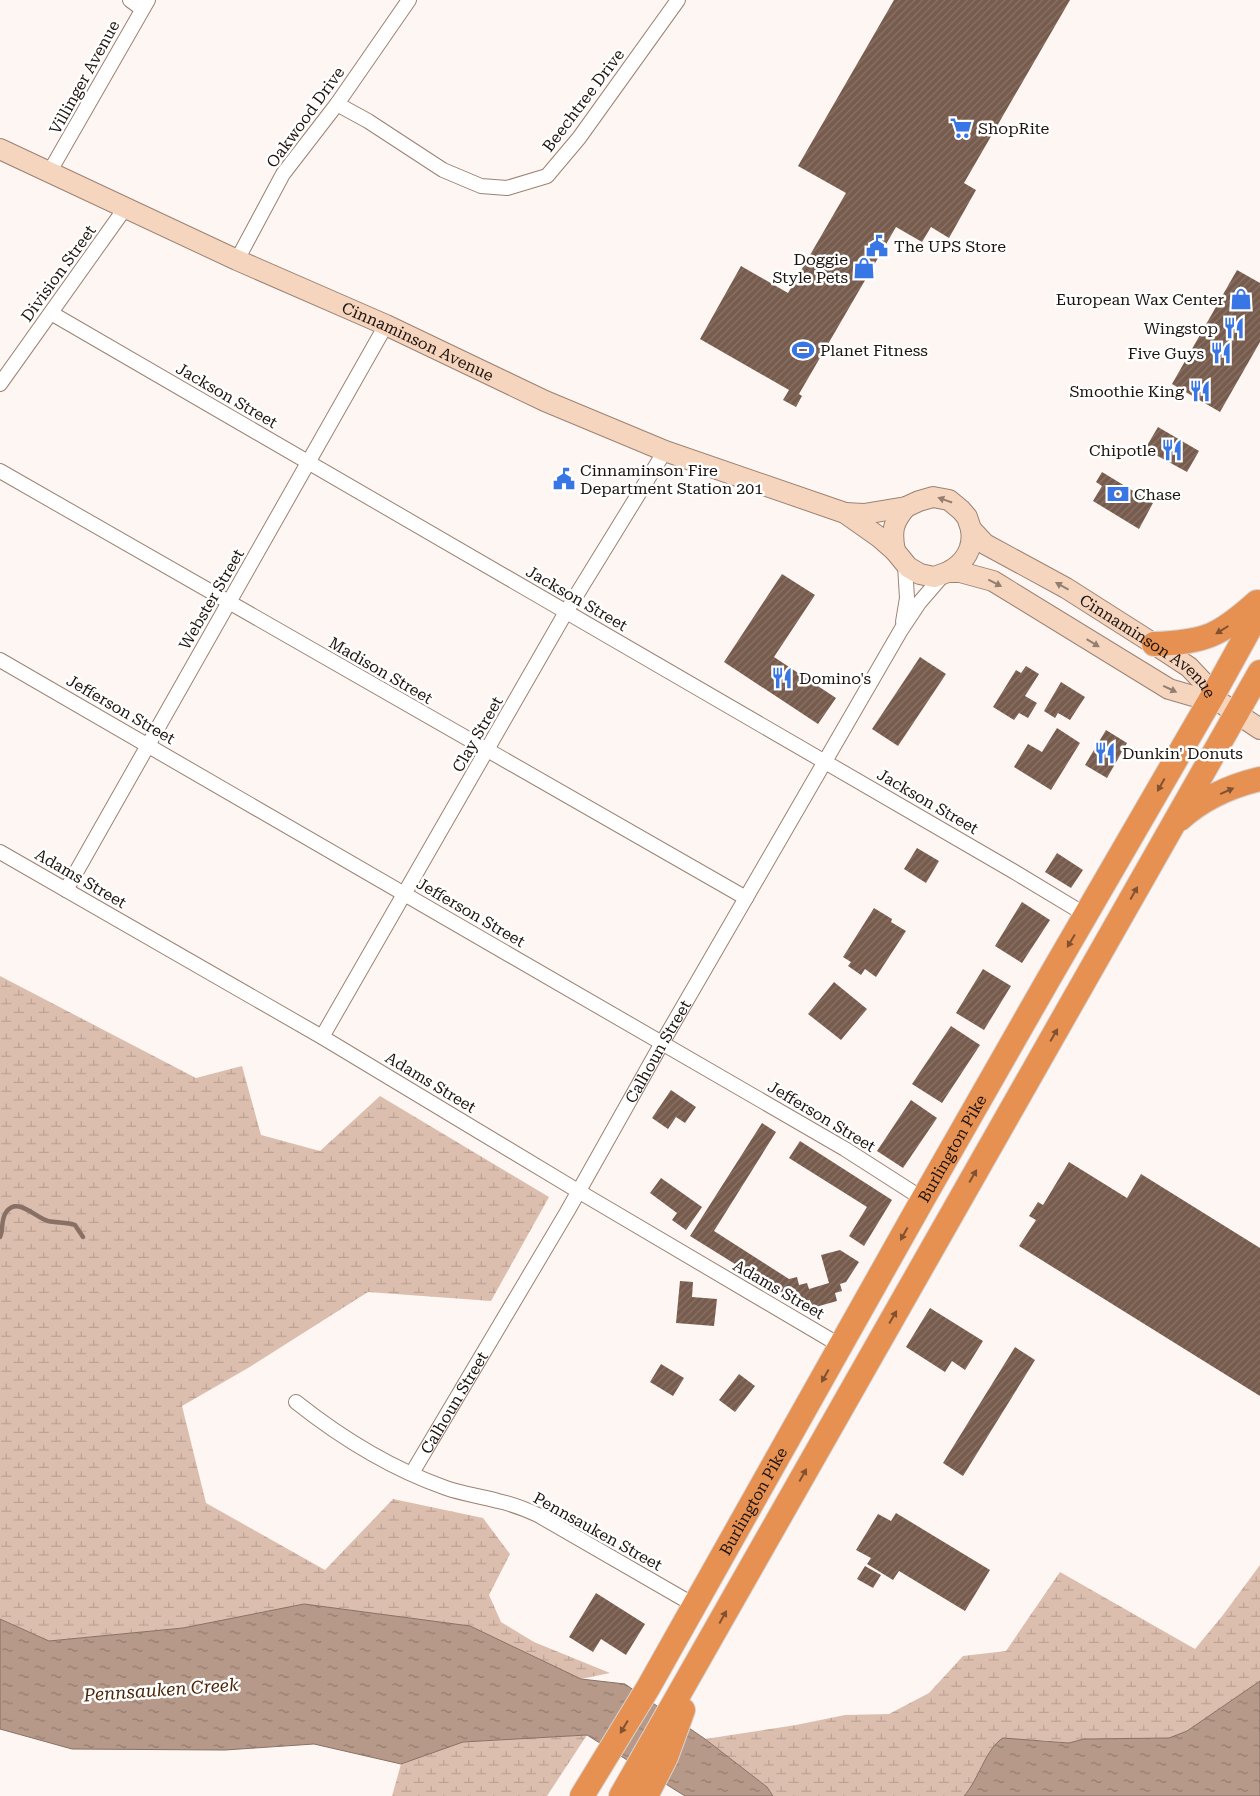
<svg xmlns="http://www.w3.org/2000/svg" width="1260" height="1796" font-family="'Roboto Serif',serif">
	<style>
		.wetland { fill: url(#wetland-marsh) }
		.water { fill: url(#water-ripples); stroke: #887164 }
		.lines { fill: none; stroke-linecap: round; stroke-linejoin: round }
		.stream { stroke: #887164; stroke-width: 4.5 }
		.building { fill: url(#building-hatch) }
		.minor-casing { stroke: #9d8273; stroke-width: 16 }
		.secondary-casing { stroke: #9d8273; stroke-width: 22 }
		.trunk-casing { stroke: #d6d5d4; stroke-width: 26 }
		.minor { stroke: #fff; stroke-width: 14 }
		.secondary { stroke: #f5d5be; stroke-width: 20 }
		.trunk { stroke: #e69052; stroke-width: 24 }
		.oneway { fill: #947e6f }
		.oneway2 { fill: #825230 }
		.labels { text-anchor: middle; stroke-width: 5; stroke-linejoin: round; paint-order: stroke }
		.street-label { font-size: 16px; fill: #1e140f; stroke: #fff }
		.poi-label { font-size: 16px; fill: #1e140f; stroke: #fff; text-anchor: start }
		.water-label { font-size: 18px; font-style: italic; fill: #4c2407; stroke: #fff }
	</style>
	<defs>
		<pattern id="wetland-marsh" width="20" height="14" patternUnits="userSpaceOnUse" patternTransform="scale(1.25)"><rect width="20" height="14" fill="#dcbeae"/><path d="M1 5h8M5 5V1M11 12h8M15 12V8" fill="none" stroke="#bca294"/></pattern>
		<pattern id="water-ripples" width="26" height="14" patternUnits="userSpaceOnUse" patternTransform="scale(1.25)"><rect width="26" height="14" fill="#b69989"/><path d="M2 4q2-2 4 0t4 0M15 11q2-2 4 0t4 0" fill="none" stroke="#937c6e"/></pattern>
		<pattern id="building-hatch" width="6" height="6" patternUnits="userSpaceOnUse" patternTransform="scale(1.25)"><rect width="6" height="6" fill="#775c4d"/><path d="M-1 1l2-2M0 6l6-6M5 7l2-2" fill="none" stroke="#887368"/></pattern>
	</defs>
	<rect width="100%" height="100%" fill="#fdf6f3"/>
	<g class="wetland">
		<polygon points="0,976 196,1078 242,1066 261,1135 320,1151 380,1096 549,1197 491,1301 368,1292 248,1368 182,1406 206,1503 325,1570 393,1499 483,1518 510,1554 489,1595 501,1622 534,1642 610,1673 581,1679 470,1626 304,1604 183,1628 49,1641 0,1619"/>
		<polygon points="1260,1565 1260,1681 1187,1731 1169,1738 1084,1739 1069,1743 1041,1740 999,1741 982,1765 970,1789 964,1796 773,1796 767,1787 705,1739 796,1725 845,1715 889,1714 929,1693 963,1656 1006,1651 1060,1572 1195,1649 1223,1615"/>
		<polygon points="587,1735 547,1796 392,1796 401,1764 463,1742"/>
	</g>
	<g class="water">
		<polygon points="304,1604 470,1626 581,1679 625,1684 705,1739 767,1787 773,1796 685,1796 587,1735 463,1742 401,1764 314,1744 225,1750 72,1749 0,1729 0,1619 49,1641 183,1628"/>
		<path d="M1260,1681V1796H964C978,1781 986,1748 1003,1738L1069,1743L1084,1739L1169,1738L1187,1731Z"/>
	</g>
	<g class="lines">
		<path class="stream" d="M0,1237C4,1229 0,1219 7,1211C18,1197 36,1218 48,1221C57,1223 67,1222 75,1225L83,1237"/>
	</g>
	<g class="building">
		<polygon points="894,0 1070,0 964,183 976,190 949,238 931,227 922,242 896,227 799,394 802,396 796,407 783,400 789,390 700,339 741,266 788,293 846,193 798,166"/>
		<polygon points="1237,270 1260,283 1260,342 1220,412 1172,384"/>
		<polygon points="1158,427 1199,451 1187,472 1145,449"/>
		<polygon points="1102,472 1153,503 1139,529 1093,501 1102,486 1096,482"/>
		<polygon points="782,574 815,595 774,657 836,698 818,724 724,662"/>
		<polygon points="920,657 946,674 898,746 872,729"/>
		<polygon points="1026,666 1039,674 1025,696 1037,703 1028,718 1019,713 1014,720 993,707 1016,670 1021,673"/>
		<polygon points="1061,682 1085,697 1070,720 1058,713 1055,718 1044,711"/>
		<polygon points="1057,728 1080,743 1051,790 1014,767 1028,744 1042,752"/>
		<polygon points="1106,730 1127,743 1107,778 1085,765"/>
		<polygon points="917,848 939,861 926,883 904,869"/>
		<polygon points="1057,853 1083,870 1071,888 1045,872"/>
		<polygon points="1022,902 1050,920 1022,963 995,946"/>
		<polygon points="874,908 892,919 891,922 906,931 876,977 865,969 861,975 848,966 851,962 843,957"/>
		<polygon points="983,969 1011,986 984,1030 956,1013"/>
		<polygon points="834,982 867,1009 841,1040 808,1014"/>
		<polygon points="951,1026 980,1045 942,1103 912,1084"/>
		<polygon points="671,1090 696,1107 685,1123 676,1117 668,1129 652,1118"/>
		<polygon points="911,1100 937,1118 903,1168 877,1151"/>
		<polygon points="762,1123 776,1132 714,1231 789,1279 797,1277 799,1285 807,1283 809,1289 829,1283 821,1255 840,1250 859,1262 846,1282 840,1284 842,1291 835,1293 837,1301 812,1308 810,1300 802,1302 800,1294 788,1297 690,1236"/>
		<polygon points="800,1141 892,1200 864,1246 849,1236 867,1207 789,1158"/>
		<polygon points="1069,1162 1127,1198 1141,1174 1260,1248 1260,1396 1019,1246 1036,1220 1029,1216 1038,1202 1043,1205"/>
		<polygon points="661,1178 702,1207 686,1230 672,1220 677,1213 650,1193"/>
		<polygon points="680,1281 693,1282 692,1297 717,1299 714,1326 676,1323"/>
		<polygon points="930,1308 983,1341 965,1370 952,1361 945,1372 906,1347"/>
		<polygon points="1015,1347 1035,1360 963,1476 943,1463"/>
		<polygon points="661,1364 684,1378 673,1396 650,1382"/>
		<polygon points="739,1374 755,1386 735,1412 719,1400"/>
		<polygon points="896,1513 990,1570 965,1611 899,1571 893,1580 867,1564 871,1558 856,1550 878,1514 891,1521"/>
		<polygon points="865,1566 881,1575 873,1588 857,1579"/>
		<polygon points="596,1593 645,1624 626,1655 601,1639 593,1652 569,1637"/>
	</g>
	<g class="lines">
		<g class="minor-casing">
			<g id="minor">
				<polyline points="130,0 142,9"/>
				<polyline points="337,104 368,121 443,170 481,186 507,188 547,176 579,138 678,0"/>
				<polyline points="50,171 148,0"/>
				<polyline points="237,260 283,174 337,104 409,0"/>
				<polyline points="51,313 1013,871 1086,915"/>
				<polyline points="0,384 126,207"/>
				<polyline points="0,471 746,898"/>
				<polyline points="903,622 907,598 905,565"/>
				<polyline points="0,660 845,1149 923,1199"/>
				<polyline points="0,852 322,1037 578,1191 841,1346"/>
				<polyline points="66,890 386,325"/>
				<polyline points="322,1037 566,612 665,451"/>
				<path d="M296,1402C340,1437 392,1469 446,1488C463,1494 480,1496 498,1501C512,1504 525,1509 538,1515L694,1605"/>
				<path id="s1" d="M412,1473L567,1212L662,1043L901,630L919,603L944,574"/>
			</g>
		</g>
		<g class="secondary-casing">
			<g id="secondary">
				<path id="s2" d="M0,149L237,260L386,325L545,401L665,451L845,513L879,537L895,551L908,567L920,574L934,577L948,572H960L993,581L1169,689L1193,696L1212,697"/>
				<path id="s3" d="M845,513L864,514L906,507L919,501L933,497L949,500L961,510L967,517L971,529L985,544L1066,588L1154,644L1189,667L1205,684L1212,697L1260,729"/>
				<path d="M895,551C891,531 893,522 906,507"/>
				<path d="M948,572C965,563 974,548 971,529"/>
			</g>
		</g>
		<g class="trunk-casing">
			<g id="trunk">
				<path d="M1154,644C1206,642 1219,636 1257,602"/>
				<path d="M1180,819C1202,799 1231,786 1260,779"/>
				<path id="s4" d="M582,1796L648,1688L923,1199L1048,980L1212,697L1260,610"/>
				<polyline points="621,1796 1260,672"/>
				<polyline points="646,1796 666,1757 683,1710"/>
			</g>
		</g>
		<use href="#minor" class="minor"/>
		<use href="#secondary" class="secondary"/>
		<use href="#trunk" class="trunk"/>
	</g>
	<defs><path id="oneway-solid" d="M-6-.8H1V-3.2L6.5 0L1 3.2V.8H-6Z" transform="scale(1.25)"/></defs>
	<g class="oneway">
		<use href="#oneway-solid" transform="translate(945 500) rotate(-161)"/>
		<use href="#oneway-solid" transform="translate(995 583) rotate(27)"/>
		<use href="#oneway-solid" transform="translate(1062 586) rotate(-151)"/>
		<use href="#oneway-solid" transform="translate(1093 643) rotate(31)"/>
		<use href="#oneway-solid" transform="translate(1170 689) rotate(25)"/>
	</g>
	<g class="oneway2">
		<use href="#oneway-solid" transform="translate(1222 630) rotate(148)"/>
		<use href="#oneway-solid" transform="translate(1161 785) rotate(119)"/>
		<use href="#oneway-solid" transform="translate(1227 791) rotate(-24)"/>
		<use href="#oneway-solid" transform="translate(1134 893) rotate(-61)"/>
		<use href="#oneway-solid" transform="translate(1071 941) rotate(121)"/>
		<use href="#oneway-solid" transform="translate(1054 1035) rotate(-60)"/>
		<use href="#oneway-solid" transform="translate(973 1176) rotate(-60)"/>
		<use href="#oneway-solid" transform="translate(904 1234) rotate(119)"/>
		<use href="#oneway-solid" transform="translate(893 1317) rotate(-60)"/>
		<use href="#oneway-solid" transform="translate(825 1376) rotate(119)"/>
		<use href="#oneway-solid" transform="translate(803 1475) rotate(-61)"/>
		<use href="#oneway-solid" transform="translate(723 1617) rotate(-61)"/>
		<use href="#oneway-solid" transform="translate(624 1727) rotate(121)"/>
	</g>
	<defs>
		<g id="supermarket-bare" transform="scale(1.725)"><path d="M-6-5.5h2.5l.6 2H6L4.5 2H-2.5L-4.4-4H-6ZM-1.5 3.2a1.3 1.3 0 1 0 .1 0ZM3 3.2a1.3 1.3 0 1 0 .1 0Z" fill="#3976e5" stroke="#fff" stroke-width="2.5" paint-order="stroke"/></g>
		<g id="civic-bare" transform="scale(1.725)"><path d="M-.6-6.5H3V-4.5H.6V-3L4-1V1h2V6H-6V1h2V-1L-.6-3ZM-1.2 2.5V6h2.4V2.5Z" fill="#3976e5" stroke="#fff" stroke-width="2.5" paint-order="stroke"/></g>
		<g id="shop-bare" transform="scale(1.725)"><path d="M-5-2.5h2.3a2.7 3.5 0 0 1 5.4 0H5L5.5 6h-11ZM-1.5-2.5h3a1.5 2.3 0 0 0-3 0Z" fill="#3976e5" stroke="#fff" stroke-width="2.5" paint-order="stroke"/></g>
		<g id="restaurant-bare" transform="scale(1.725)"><path d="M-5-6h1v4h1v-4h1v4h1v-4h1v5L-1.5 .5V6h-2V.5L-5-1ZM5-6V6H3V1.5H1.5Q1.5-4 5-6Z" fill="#3976e5" stroke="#fff" stroke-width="2.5" paint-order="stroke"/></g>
		<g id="stadium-bare" transform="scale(1.725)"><path d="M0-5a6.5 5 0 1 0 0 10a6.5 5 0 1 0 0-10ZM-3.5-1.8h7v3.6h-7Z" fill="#3976e5" stroke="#fff" stroke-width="2.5" paint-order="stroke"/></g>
		<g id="bank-bare" transform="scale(1.725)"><path d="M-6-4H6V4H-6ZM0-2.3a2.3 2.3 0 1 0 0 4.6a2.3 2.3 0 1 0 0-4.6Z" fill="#3976e5" stroke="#fff" stroke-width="2.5" paint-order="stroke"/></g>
	</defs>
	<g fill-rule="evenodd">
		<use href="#supermarket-bare" x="961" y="128"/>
		<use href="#civic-bare" x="877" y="246"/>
		<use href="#shop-bare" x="864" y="268"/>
		<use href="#shop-bare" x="1241" y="299"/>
		<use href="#restaurant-bare" x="1234" y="328"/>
		<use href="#stadium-bare" x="803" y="350"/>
		<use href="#restaurant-bare" x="1221" y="353"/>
		<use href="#restaurant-bare" x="1200" y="391"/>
		<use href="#restaurant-bare" x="1172" y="450"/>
		<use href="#civic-bare" x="564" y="479"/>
		<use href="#bank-bare" x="1118" y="494"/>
		<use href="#restaurant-bare" x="782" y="678"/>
		<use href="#restaurant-bare" x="1105" y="753"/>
	</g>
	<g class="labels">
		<g class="street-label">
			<text transform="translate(84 77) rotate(-61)" y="6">Villinger Avenue</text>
			<text transform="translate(583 100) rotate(-53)" y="6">Beechtree Drive</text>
			<text transform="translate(305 117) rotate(-54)" y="6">Oakwood Drive</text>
			<text transform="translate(58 273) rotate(-54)" y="6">Division Street</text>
			<text dy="6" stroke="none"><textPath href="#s2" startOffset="460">Cinnaminson Avenue</textPath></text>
			<text transform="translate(227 395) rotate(30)" y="6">Jackson Street</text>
			<text transform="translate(577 598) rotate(30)" y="6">Jackson Street</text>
			<text transform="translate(211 599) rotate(-60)" y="6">Webster Street</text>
			<text dy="6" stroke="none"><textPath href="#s3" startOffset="358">Cinnaminson Avenue</textPath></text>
			<text transform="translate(381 670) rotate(30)" y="6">Madison Street</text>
			<text transform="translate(121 709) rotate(30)" y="6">Jefferson Street</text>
			<text transform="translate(477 734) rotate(-60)" y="6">Clay Street</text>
			<text transform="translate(928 801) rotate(30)" y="6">Jackson Street</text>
			<text transform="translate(81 878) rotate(30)" y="6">Adams Street</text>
			<text transform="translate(471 912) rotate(30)" y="6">Jefferson Street</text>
			<text dy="6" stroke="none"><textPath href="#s1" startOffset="488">Calhoun Street</textPath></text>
			<text transform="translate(431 1082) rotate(31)" y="6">Adams Street</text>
			<text transform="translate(822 1116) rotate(31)" y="6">Jefferson Street</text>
			<text dy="6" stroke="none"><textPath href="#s4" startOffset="746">Burlington Pike</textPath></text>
			<text transform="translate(779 1289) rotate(30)" y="6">Adams Street</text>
			<text dy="6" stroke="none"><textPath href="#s1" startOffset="82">Calhoun Street</textPath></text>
			<text dy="6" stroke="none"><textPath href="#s4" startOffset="341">Burlington Pike</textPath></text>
			<text transform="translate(598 1531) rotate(29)" y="6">Pennsauken Street</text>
		</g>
		<g class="poi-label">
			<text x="978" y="134">ShopRite</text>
			<text x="894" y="252">The UPS Store</text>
			<text x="848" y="265" text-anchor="end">Doggie<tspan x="848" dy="18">Style Pets</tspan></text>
			<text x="1224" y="305" text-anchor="end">European Wax Center</text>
			<text x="1218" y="334" text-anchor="end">Wingstop</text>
			<text x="820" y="356">Planet Fitness</text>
			<text x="1204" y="359" text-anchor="end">Five Guys</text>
			<text x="1184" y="397" text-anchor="end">Smoothie King</text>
			<text x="1156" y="456" text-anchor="end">Chipotle</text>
			<text x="580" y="476">Cinnaminson Fire<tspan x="580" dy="18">Department Station 201</tspan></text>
			<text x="1134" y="500">Chase</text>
			<text x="799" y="684">Domino's</text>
			<text x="1122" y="759">Dunkin' Donuts</text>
		</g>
		<g class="water-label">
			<text transform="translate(161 1690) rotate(-4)" y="6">Pennsauken Creek</text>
		</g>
	</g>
</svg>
